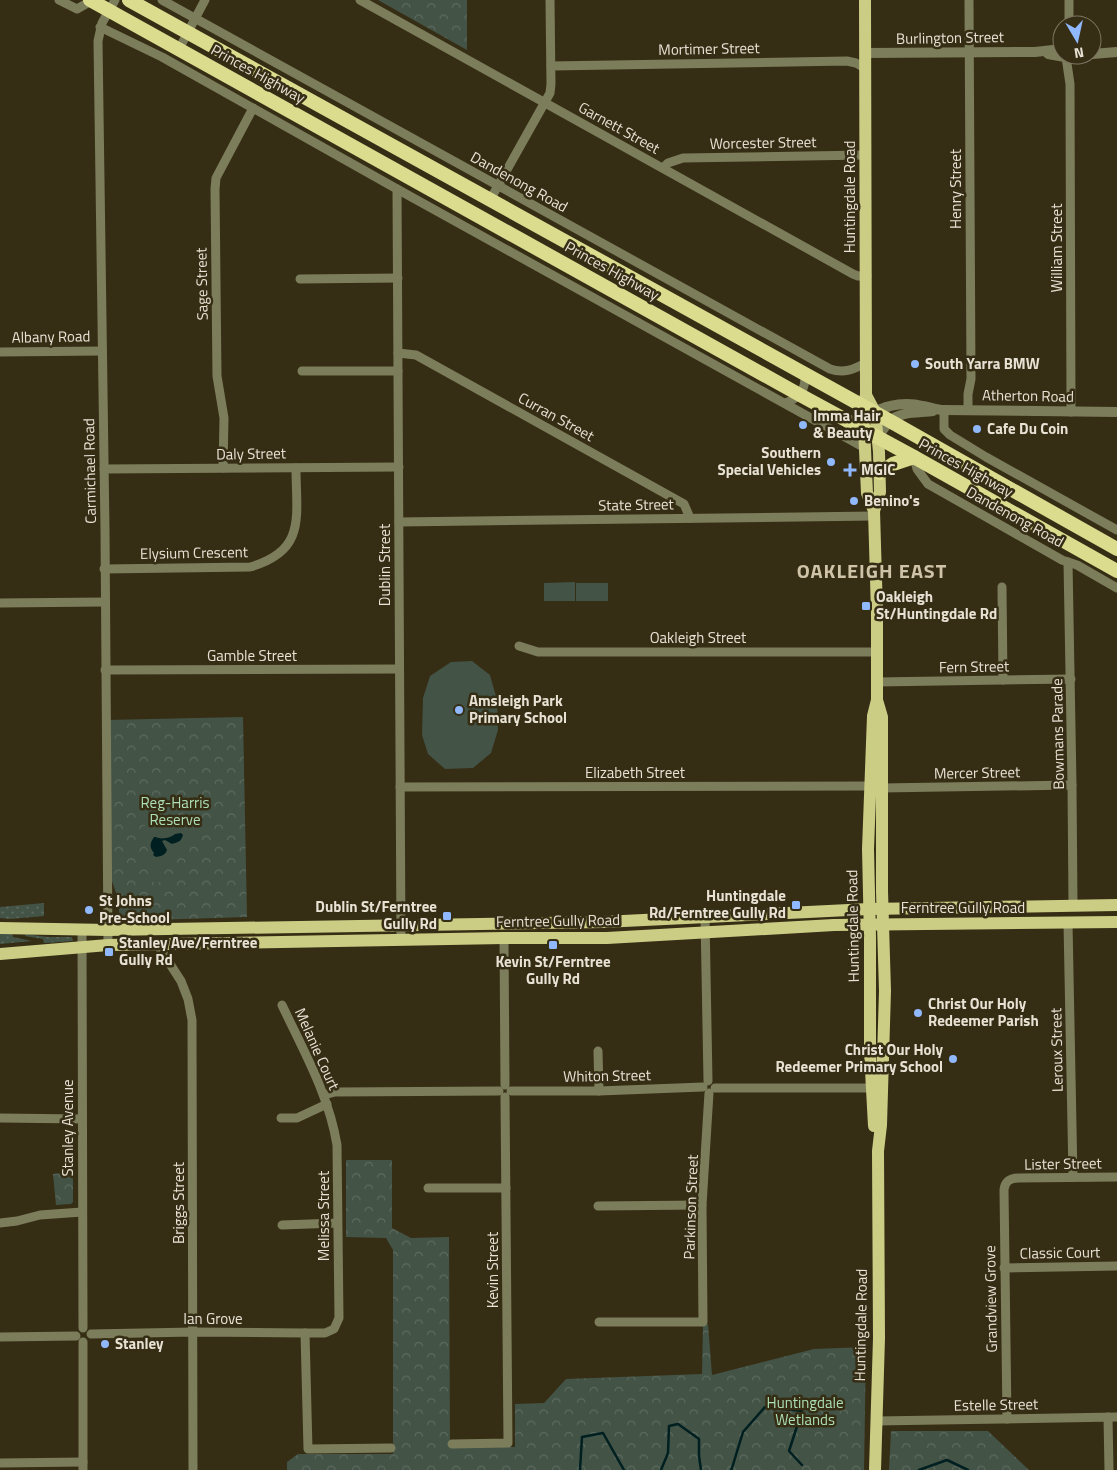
<svg xmlns="http://www.w3.org/2000/svg" width="1117" height="1470" font-family="'Titillium Web',sans-serif">
	<style>
		.grass { fill: url(#grass-dots) }
		.park { fill: url(#park-crowns) }
		.garden { fill: #435346 }
		.water { fill: #001f20 }
		.lines { fill: none; stroke-linecap: round; stroke-linejoin: round }
		.stream { stroke: #001f20; stroke-width: 2.5 }
		.minor { stroke: #7c7d5b; stroke-width: 9 }
		.tertiary { stroke: #7c7d5b; stroke-width: 10 }
		.primary { stroke: #cccd85; stroke-width: 12 }
		.trunk { stroke: #dcdc8e; stroke-width: 14 }
		.poi-dot { fill: #90b8fd; stroke: #362d15; stroke-width: 2 }
		.labels { text-anchor: middle; stroke-width: 5; stroke-linejoin: round; paint-order: stroke }
		.street-label { font-size: 15px; fill: #e8e2d4; stroke: #362d15 }
		.poi-label { font-size: 15px; font-weight: bold; fill: #e8e2d4; stroke: #362d15; text-anchor: start }
		.park-label { font-size: 15px; fill: #acdfb5; stroke: #362d15 }
		.district-label { font-size: 20px; font-weight: bold; letter-spacing: 1px; fill: #cfc4a8; stroke: #362d15 }
	</style>
	<defs>
		<pattern id="grass-dots" width="8" height="8" patternUnits="userSpaceOnUse" patternTransform="scale(1.25)"><rect width="8" height="8" fill="#435346"/><path d="M2 2h.1M6 6h.1" fill="none" stroke="#5e6b60" stroke-width="1.8" stroke-linecap="round"/></pattern>
		<pattern id="park-crowns" width="20" height="18" patternUnits="userSpaceOnUse" patternTransform="scale(1.25)"><rect width="20" height="18" fill="#435346"/><path d="M2 6a3 3 0 1 1 6 0M12 15a3 3 0 1 1 6 0" fill="none" stroke="#5e6b60"/></pattern>
	</defs>
	<rect width="100%" height="100%" fill="#362d15"/>
	<g class="grass">
		<polygon points="44,903 44,916 10,919 0,918 0,907"/>
		<polygon points="12,933 13,937 32,941 0,944 0,934"/>
		<polygon points="26,934 47,937 72,937 73,941 46,943 44,943 43,939 25,936"/>
	</g>
	<g class="park">
		<polygon points="378,0 467,0 467,50"/>
		<polygon points="243,717 247,917 119,921 119,909 121,907 106,864 106,720"/>
		<polygon points="346,1160 392,1160 392,1228 411,1238 449,1237 450,1447 515,1447 515,1404 544,1403 566,1379 702,1374 703,1326 708,1324 712,1375 814,1349 866,1347 864,1470 287,1470 287,1462 298,1454 393,1454 393,1250 386,1238 346,1237"/>
		<polygon points="73,1172 73,1202 71,1204 56,1205 53,1174"/>
		<polygon points="891,1431 988,1431 1029,1470 889,1470"/>
	</g>
	<g class="garden">
		<polygon points="575,582 575,601 544,601 544,583"/>
		<rect x="576" y="583" width="32" height="18"/>
		<polygon points="472,661 490,675 497,700 498,730 491,753 473,768 445,769 428,754 422,735 423,698 430,676 451,662"/>
		<path d="M146,806L155,807L158,811L159,820C178,828 199,822 218,817L223,821L221,825L217,824L191,831L185,841L178,847L165,866L163,880L157,883L153,882C158,866 146,853 145,838C144,834 145,830 145,825L139,824L137,812Z"/>
	</g>
	<path class="water" d="M181,833L183,835C181,842 178,842 172,844L165,840L162,841L167,850C165,855 162,856 156,857L153,855L154,853C149,847 150,843 154,837H156C161,840 171,838 175,834Z"/>
	<g class="lines">
		<g class="stream">
			<polyline points="580,1470 582,1437 603,1433 624,1470"/>
			<polyline points="661,1470 668,1453 669,1426 678,1424 699,1439 699,1456 701,1470"/>
			<polyline points="731,1470 732,1468 743,1432 765,1407 802,1411 789,1451 802,1465"/>
			<polyline points="919,1470 947,1460 968,1470"/>
		</g>
		<g class="minor">
			<polyline points="59,0 77,9 91,1"/>
			<path d="M162,0L830,369C844,374 854,369 866,363"/>
			<polyline points="360,0 853,274 858,276 867,276"/>
			<polyline points="1069,25 1069,0"/>
			<polyline points="100,27 162,57 397,189 865,448"/>
			<polyline points="179,49 205,0"/>
			<polyline points="1066,57 1070,84 1071,412"/>
			<polyline points="551,66 847,61 856,63 866,69"/>
			<polyline points="663,168 668,163 683,158 866,155"/>
			<polyline points="397,189 401,940"/>
			<polyline points="490,200 550,93 551,84 550,0"/>
			<polyline points="300,279 398,278"/>
			<polyline points="0,352 102,351"/>
			<polyline points="398,353 416,355 684,504 690,518"/>
			<polyline points="302,371 398,371"/>
			<path d="M785,403C800,398 806,390 805,373"/>
			<polyline points="944,410 944,429 950,435 986,457 1117,530"/>
			<polyline points="968,410 968,394 971,379 969,0"/>
			<polyline points="914,457 917,469 928,484 1062,560 1077,565 1117,588"/>
			<polyline points="223,468 224,418 217,376 215,189 216,178 253,108"/>
			<polyline points="104,469 399,467"/>
			<polyline points="399,522 874,516"/>
			<polyline points="1068,562 1072,785 1073,905"/>
			<path d="M104,569L250,567C307,551 296,516 296,468"/>
			<polyline points="1002,587 1003,680"/>
			<polyline points="0,603 105,602"/>
			<polyline points="519,646 538,652 877,652"/>
			<polyline points="105,670 399,669"/>
			<polyline points="877,682 1071,679"/>
			<polyline points="400,787 870,786"/>
			<polyline points="882,788 1072,785"/>
			<polyline points="705,917 708,1081"/>
			<polyline points="1068,923 1073,1177"/>
			<polyline points="82,929 83,1328"/>
			<polyline points="504,938 505,1085"/>
			<polyline points="157,944 181,981 188,999 192,1020 193,1470"/>
			<polyline points="108,945 105,530 98,41 102,23 115,0"/>
			<polyline points="598,1051 599,1091"/>
			<polyline points="715,1088 878,1088"/>
			<polyline points="511,1091 599,1091 703,1087"/>
			<polyline points="324,1095 335,1092 499,1091"/>
			<polyline points="0,1118 82,1119"/>
			<polyline points="281,1118 297,1118 327,1104"/>
			<polyline points="428,1188 506,1188"/>
			<polyline points="598,1206 702,1205"/>
			<polyline points="0,1223 17,1221 40,1215 82,1212"/>
			<polyline points="282,1225 337,1223"/>
			<polyline points="1004,1268 1117,1266"/>
			<polyline points="599,1322 703,1322 702,1205 709,1093"/>
			<polyline points="305,1333 308,1449 391,1448"/>
			<path d="M91,1334L193,1332L305,1333H325L334,1329L339,1318L337,1145C329,1095 303,1050 282,1005"/>
			<polyline points="0,1337 76,1336"/>
			<polyline points="83,1342 83,1470"/>
			<polyline points="1108,1417 1109,1470"/>
			<path d="M1007,1419L1004,1190C1005,1181 1010,1178 1019,1178L1117,1177"/>
			<polyline points="876,1421 1117,1417"/>
			<polyline points="452,1444 508,1443 505,1097"/>
			<polyline points="0,1463 83,1462"/>
		</g>
		<g class="tertiary">
			<polyline points="866,53 1035,52 1062,49"/>
			<polyline points="1048,54 1065,57"/>
			<polyline points="1092,54 1117,52"/>
			<polyline points="1064,55 1070,59 1076,55"/>
			<path d="M875,412C889,404 907,402 923,406C930,407 937,410 944,410L1117,412"/>
			<path d="M878,437C882,432 885,425 890,421C900,411 920,413 933,411"/>
		</g>
		<g class="primary">
			<polyline points="865,0 866,395 863,406 867,493 874,511"/>
			<polyline points="866,395 875,412 879,452 880,492 874,511 877,613 877,700 873,716 868,849 870,938 870,1052 874,1126"/>
			<polyline points="0,928 108,930 603,922 869,909 1117,905"/>
			<polyline points="0,954 108,945 504,938 607,938 834,925 1117,922"/>
			<polyline points="875,1470 879,1338 878,1151 881,1125 885,991 882,891 882,717 877,700"/>
		</g>
		<g class="trunk">
			<polyline points="90,0 800,395 914,457 1117,571"/>
			<polyline points="129,0 890,421 1117,549"/>
			<polyline points="880,473 893,464 914,457"/>
		</g>
	</g>
	<g class="poi-dot">
		<circle cx="915" cy="364" r="5"/>
		<circle cx="803" cy="425" r="5"/>
		<circle cx="977" cy="429" r="5"/>
		<circle cx="831" cy="462" r="5"/>
		<path d="M847.5 462.5h5v5h5v5h-5v5h-5v-5h-5v-5h5z"/>
		<circle cx="854" cy="501" r="5"/>
		<rect x="861" y="601" width="10" height="10" rx="2.5"/>
		<circle cx="459" cy="710" r="5"/>
		<rect x="791" y="900" width="10" height="10" rx="2.5"/>
		<circle cx="89" cy="910" r="5"/>
		<rect x="442" y="911" width="10" height="10" rx="2.5"/>
		<rect x="548" y="940" width="10" height="10" rx="2.5"/>
		<rect x="104" y="947" width="10" height="10" rx="2.5"/>
		<circle cx="918" cy="1013" r="5"/>
		<circle cx="953" cy="1059" r="5"/>
		<circle cx="105" cy="1344" r="5"/>
	</g>
	<g class="labels">
		<g class="street-label">
			<text transform="translate(950 38) rotate(-1)" y="5">Burlington Street</text>
			<text transform="translate(709 49) rotate(-1)" y="5">Mortimer Street</text>
			<text transform="translate(258 74) rotate(29)" y="5">Princes Highway</text>
			<text transform="translate(619 128) rotate(29)" y="5">Garnett Street</text>
			<text transform="translate(763 143) rotate(-1)" y="5">Worcester Street</text>
			<text transform="translate(519 182) rotate(29)" y="5">Dandenong Road</text>
			<text transform="translate(956 189) rotate(-90)" y="5">Henry Street</text>
			<text transform="translate(850 197) rotate(-90)" y="5">Huntingdale Road</text>
			<text transform="translate(1057 248) rotate(-90)" y="5">William Street</text>
			<text transform="translate(612 271) rotate(29)" y="5">Princes Highway</text>
			<text transform="translate(202 284) rotate(-91)" y="5">Sage Street</text>
			<text transform="translate(51 337) rotate(-1)" y="5">Albany Road</text>
			<text transform="translate(1028 396) rotate(1)" y="5">Atherton Road</text>
			<text transform="translate(556 417) rotate(29)" y="5">Curran Street</text>
			<text transform="translate(251 454) rotate(-1)" y="5">Daly Street</text>
			<text transform="translate(966 468) rotate(29)" y="5">Princes Highway</text>
			<text transform="translate(90 471) rotate(-91)" y="5">Carmichael Road</text>
			<text transform="translate(636 505) rotate(-1)" y="5">State Street</text>
			<text transform="translate(1015 517) rotate(29)" y="5">Dandenong Road</text>
			<text transform="translate(194 553) rotate(-1)" y="5">Elysium Crescent</text>
			<text transform="translate(385 565) rotate(-90)" y="5">Dublin Street</text>
			<text x="698" y="643">Oakleigh Street</text>
			<text x="252" y="661">Gamble Street</text>
			<text transform="translate(974 667) rotate(-1)" y="5">Fern Street</text>
			<text transform="translate(1058 734) rotate(-91)" y="5">Bowmans Parade</text>
			<text x="635" y="778">Elizabeth Street</text>
			<text transform="translate(977 773) rotate(-1)" y="5">Mercer Street</text>
			<text x="963" y="913">Ferntree Gully Road</text>
			<text transform="translate(558 921) rotate(-1)" y="5">Ferntree Gully Road</text>
			<text transform="translate(853 926) rotate(-91)" y="5">Huntingdale Road</text>
			<text transform="translate(317 1049) rotate(66)" y="5">Melanie Court</text>
			<text transform="translate(1057 1050) rotate(-91)" y="5">Leroux Street</text>
			<text transform="translate(607 1076) rotate(-1)" y="5">Whiton Street</text>
			<text transform="translate(68 1128) rotate(-90)" y="5">Stanley Avenue</text>
			<text transform="translate(1063 1164) rotate(-1)" y="5">Lister Street</text>
			<text transform="translate(179 1203) rotate(-90)" y="5">Briggs Street</text>
			<text transform="translate(691 1207) rotate(-88)" y="5">Parkinson Street</text>
			<text transform="translate(324 1216) rotate(-90)" y="5">Melissa Street</text>
			<text transform="translate(1060 1253) rotate(-1)" y="5">Classic Court</text>
			<text transform="translate(493 1270) rotate(-90)" y="5">Kevin Street</text>
			<text transform="translate(991 1299) rotate(-91)" y="5">Grandview Grove</text>
			<text x="213" y="1324">Ian Grove</text>
			<text transform="translate(861 1325) rotate(-89)" y="5">Huntingdale Road</text>
			<text transform="translate(996 1405) rotate(-1)" y="5">Estelle Street</text>
		</g>
		<g class="poi-label">
			<text x="925" y="369">South Yarra BMW</text>
			<text x="813" y="421">Imma Hair<tspan x="813" dy="17">&amp; Beauty</tspan></text>
			<text x="987" y="434">Cafe Du Coin</text>
			<text x="821" y="458" text-anchor="end">Southern<tspan x="821" dy="17">Special Vehicles</tspan></text>
			<text x="861" y="475">MGIC</text>
			<text x="864" y="506">Benino's</text>
			<text x="876" y="602">Oakleigh<tspan x="876" dy="17">St/Huntingdale Rd</tspan></text>
			<text x="469" y="706">Amsleigh Park<tspan x="469" dy="17">Primary School</tspan></text>
			<text x="786" y="901" text-anchor="end">Huntingdale<tspan x="786" dy="17">Rd/Ferntree Gully Rd</tspan></text>
			<text x="99" y="906">St Johns<tspan x="99" dy="17">Pre-School</tspan></text>
			<text x="437" y="912" text-anchor="end">Dublin St/Ferntree<tspan x="437" dy="17">Gully Rd</tspan></text>
			<text x="119" y="948">Stanley Ave/Ferntree<tspan x="119" dy="17">Gully Rd</tspan></text>
			<text x="553" y="967" text-anchor="middle">Kevin St/Ferntree<tspan x="553" dy="17">Gully Rd</tspan></text>
			<text x="928" y="1009">Christ Our Holy<tspan x="928" dy="17">Redeemer Parish</tspan></text>
			<text x="943" y="1055" text-anchor="end">Christ Our Holy<tspan x="943" dy="17">Redeemer Primary School</tspan></text>
			<text x="115" y="1349">Stanley</text>
		</g>
		<g class="park-label">
			<text x="175" y="808">Reg-Harris<tspan x="175" dy="17">Reserve</tspan></text>
			<text x="805" y="1408">Huntingdale<tspan x="805" dy="17">Wetlands</tspan></text>
		</g>
		<g class="district-label">
			<text x="872" y="578">OAKLEIGH EAST</text>
		</g>
	</g>
	<g transform="translate(1077 40) rotate(171)"><circle r="24" fill="#362d15" stroke="#7d7561"/>
	<path d="M0-4L9 19L0 12L-9 19Z" fill="#90b8fd"/>
	<text y="-8" font-size="14" font-weight="bold" text-anchor="middle" fill="#e8e2d4">N</text>
	</g>
</svg>
